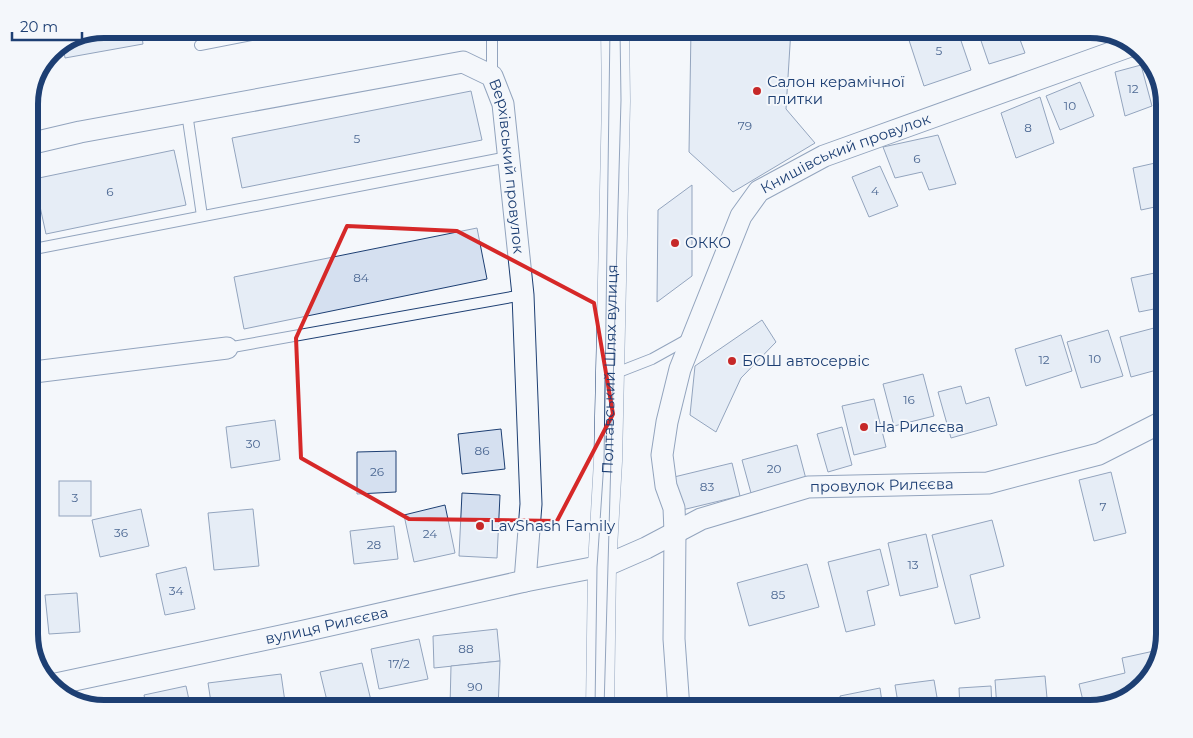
<svg xmlns="http://www.w3.org/2000/svg" width="1193" height="738" font-family="Montserrat,sans-serif">
	<style>
		.building { fill: #d5e0f0; stroke: #1d3f73 }
		.lines { fill: none; stroke-linecap: round; stroke-linejoin: round }
		.lane-casing { stroke: #1d3f73; stroke-width: 12 }
		.street-casing { stroke: #1d3f73; stroke-width: 23 }
		.primary-casing { stroke: #1d3f73; stroke-width: 29 }
		.lane { stroke: #f4f7fb; stroke-width: 10 }
		.street { stroke: #f4f7fb; stroke-width: 21 }
		.primary { stroke: #f4f7fb; stroke-width: 28 }
		.tram { stroke: #1d3f73; stroke-width: 1 }
		.marked { fill: none; stroke: #d62828; stroke-width: 4; stroke-linejoin: round }
		.poi-dot { fill: #c62828; stroke: #f4f7fb; stroke-width: 2 }
		.labels { text-anchor: middle; stroke-width: 4; stroke-linejoin: round; paint-order: stroke }
		.number-label { font-size: 12px; fill: #4b6792 }
		.poi-label { font-size: 15px; fill: #1d3f73; stroke: #f4f7fb; text-anchor: start }
		.street-label { font-size: 15px; fill: #1d3f73; stroke: #f4f7fb }
		.rim { fill: none; stroke: #1d3f73; stroke-width: 6 }
	</style>
	<rect width="100%" height="100%" fill="#f4f7fb"/>
	<g class="building">
		<polygon points="104,29 141,29 143,44 65,58 63,46"/>
		<polygon points="691,29 791,29 786,109 815,143 733,192 689,152"/>
		<polygon points="913,29 957,29 971,70 924,86 906,31"/>
		<polygon points="977,29 1016,29 1025,53 989,64"/>
		<polygon points="1141,65 1152,106 1125,116 1115,72"/>
		<polygon points="1080,82 1094,116 1060,130 1046,96"/>
		<polygon points="471,91 482,140 242,188 232,138"/>
		<polygon points="1040,97 1054,143 1016,158 1001,113"/>
		<polygon points="938,135 956,184 929,190 922,172 895,178 883,147"/>
		<polygon points="174,150 186,205 46,234 34,179"/>
		<polygon points="1164,161 1164,205 1141,210 1133,168"/>
		<polygon points="880,166 898,206 869,217 852,177"/>
		<polygon points="692,185 692,276 657,302 658,210"/>
		<polygon points="477,228 487,279 244,329 234,277"/>
		<polygon points="1164,271 1164,307 1139,312 1131,278"/>
		<polygon points="762,320 776,342 741,378 716,432 690,415 695,366"/>
		<polygon points="1154,328 1164,368 1131,377 1120,337"/>
		<polygon points="1108,330 1123,376 1081,388 1067,342"/>
		<polygon points="1061,335 1072,371 1026,386 1015,349"/>
		<polygon points="923,374 934,416 894,426 883,384"/>
		<polygon points="961,386 966,404 989,397 997,425 951,438 938,392"/>
		<polygon points="874,399 886,447 854,455 842,406"/>
		<polygon points="275,420 280,460 231,468 226,427"/>
		<polygon points="842,427 852,465 828,472 817,434"/>
		<polygon points="501,429 505,469 462,474 458,434"/>
		<polygon points="797,445 806,479 751,493 742,460"/>
		<polygon points="396,451 396,492 357,494 357,452"/>
		<polygon points="732,463 740,496 682,510 674,477"/>
		<polygon points="1111,472 1126,533 1094,541 1079,480"/>
		<rect x="59" y="481" width="32" height="35"/>
		<polygon points="462,493 500,495 497,558 459,556"/>
		<polygon points="445,505 455,553 414,562 404,515"/>
		<polygon points="141,509 149,546 100,557 92,520"/>
		<polygon points="253,509 259,566 214,570 208,513"/>
		<polygon points="992,520 1004,566 970,575 980,618 955,624 932,535"/>
		<polygon points="394,526 398,559 354,564 350,531"/>
		<polygon points="926,534 938,587 900,596 888,543"/>
		<polygon points="880,549 889,585 867,591 875,625 846,632 828,562"/>
		<polygon points="807,564 819,607 749,626 737,583"/>
		<polygon points="186,567 195,609 165,615 156,574"/>
		<polygon points="77,593 80,632 49,634 45,595"/>
		<polygon points="497,629 500,661 434,668 433,636"/>
		<polygon points="419,639 428,679 379,689 371,649"/>
		<polygon points="1154,651 1157,662 1154,672 1127,699 1085,709 1079,684 1125,673 1122,658"/>
		<polygon points="500,661 498,709 431,709 431,707 450,707 451,666"/>
		<polygon points="362,663 373,709 329,709 320,672"/>
		<polygon points="281,674 286,709 212,709 208,683"/>
		<polygon points="1045,676 1048,709 997,709 995,680"/>
		<polygon points="934,680 939,709 899,709 895,685"/>
		<polygon points="186,686 191,709 147,709 144,695"/>
		<polygon points="991,686 992,709 960,709 959,688"/>
		<polygon points="880,688 883,709 842,709 840,696"/>
	</g>
	<g class="lines">
		<g class="lane-casing">
			<g id="lane">
				<polyline points="200,45 282,29"/>
				<polyline points="492,76 492,29"/>
				<polyline points="187,113 202,216"/>
				<polyline points="29,250 508,157"/>
				<polyline points="227,348 523,295"/>
				<polyline points="611,375 652,359 688,339"/>
			</g>
		</g>
		<g class="street-casing">
			<g id="street">
				<path id="s1" d="M29,144L80,132L463,62L492,76L503,104L523,295L531,504L525,581"/>
				<polyline points="29,377 34,372 227,348"/>
				<path id="s2" d="M51,685L304,631L525,581L607,565L646,548L701,519L808,487L988,483L1099,454L1164,421"/>
				<path id="s3" d="M679,709L674,639L675,532L674,508L666,486L662,455L667,422L680,369L741,216L759,191L824,156L1133,45"/>
			</g>
		</g>
		<g class="primary-casing">
			<g id="primary">
				<path id="s4" d="M600,709L602,566L608,461L616,101L615,29"/>
			</g>
		</g>
		<use href="#lane" class="lane"/>
		<use href="#street" class="street"/>
		<use href="#primary" class="primary"/>
		<g class="tram">
			<polyline points="595,709 597,567 604,461 610,29"/>
			<polyline points="604,709 621,100 620,29"/>
		</g>
	</g>
	<path d="M0 0H1193V738H0ZM347,226L457,231L594,303L613,414L557,521L409,519L301,458L296,338Z" fill="#f4f7fb" fill-opacity=".55" fill-rule="evenodd"/>
	<path class="marked" d="M347,226L457,231L594,303L613,414L557,521L409,519L301,458L296,338Z"/>
	<g class="poi-dot">
		<circle cx="757" cy="91" r="5"/>
		<circle cx="675" cy="243" r="5"/>
		<circle cx="732" cy="361" r="5"/>
		<circle cx="864" cy="427" r="5"/>
		<circle cx="480" cy="526" r="5"/>
	</g>
	<g class="labels">
		<g class="number-label">
			<text x="939" y="55">5</text>
			<text x="1133" y="93">12</text>
			<text x="1070" y="110">10</text>
			<text x="745" y="130">79</text>
			<text x="1028" y="132">8</text>
			<text x="357" y="143">5</text>
			<text x="917" y="163">6</text>
			<text x="875" y="195">4</text>
			<text x="110" y="196">6</text>
			<text x="361" y="282">84</text>
			<text x="1095" y="363">10</text>
			<text x="1044" y="364">12</text>
			<text x="909" y="404">16</text>
			<text x="253" y="448">30</text>
			<text x="482" y="455">86</text>
			<text x="774" y="473">20</text>
			<text x="377" y="476">26</text>
			<text x="707" y="491">83</text>
			<text x="75" y="502">3</text>
			<text x="1103" y="511">7</text>
			<text x="121" y="537">36</text>
			<text x="430" y="538">24</text>
			<text x="374" y="549">28</text>
			<text x="913" y="569">13</text>
			<text x="176" y="595">34</text>
			<text x="778" y="599">85</text>
			<text x="466" y="653">88</text>
			<text x="399" y="668">17/2</text>
			<text x="475" y="691">90</text>
		</g>
		<g class="poi-label">
			<text x="767" y="87">Салон керамічної<tspan x="767" dy="17">плитки</tspan></text>
			<text x="685" y="248">ОККО</text>
			<text x="742" y="366">БОШ автосервіс</text>
			<text x="874" y="432">На Рилєєва</text>
			<text x="490" y="531">LavShash Family</text>
		</g>
		<g class="street-label">
			<text dy="5" stroke="none"><textPath href="#s3" startOffset="634">Книшівський провулок</textPath></text>
			<text dy="5" stroke="none"><textPath href="#s1" startOffset="566">Верхівський провулок</textPath></text>
			<text dy="5" stroke="none"><textPath href="#s4" startOffset="340">Полтавський Шлях вулиця</textPath></text>
			<text dy="5" stroke="none"><textPath href="#s2" startOffset="859">провулок Рилєєва</textPath></text>
			<text dy="5" stroke="none"><textPath href="#s2" startOffset="282">вулиця Рилєєва</textPath></text>
		</g>
	</g>
	<path d="M0 0H1193V738H0ZM104 38H1090A66 66 0 0 1 1156 104V634A66 66 0 0 1 1090 700H104A66 66 0 0 1 38 634V104A66 66 0 0 1 104 38Z" fill="#f4f7fb" fill-rule="evenodd"/>
	<path class="rim" d="M104 38H1090A66 66 0 0 1 1156 104V634A66 66 0 0 1 1090 700H104A66 66 0 0 1 38 634V104A66 66 0 0 1 104 38Z"/>
	<path d="M12 32v8h70v-8" fill="none" stroke="#1d3f73" stroke-width="2.5"/>
	<text x="20" y="32" font-size="15" fill="#1d3f73" stroke="#f4f7fb" stroke-width="4" paint-order="stroke">20 m</text>
</svg>
